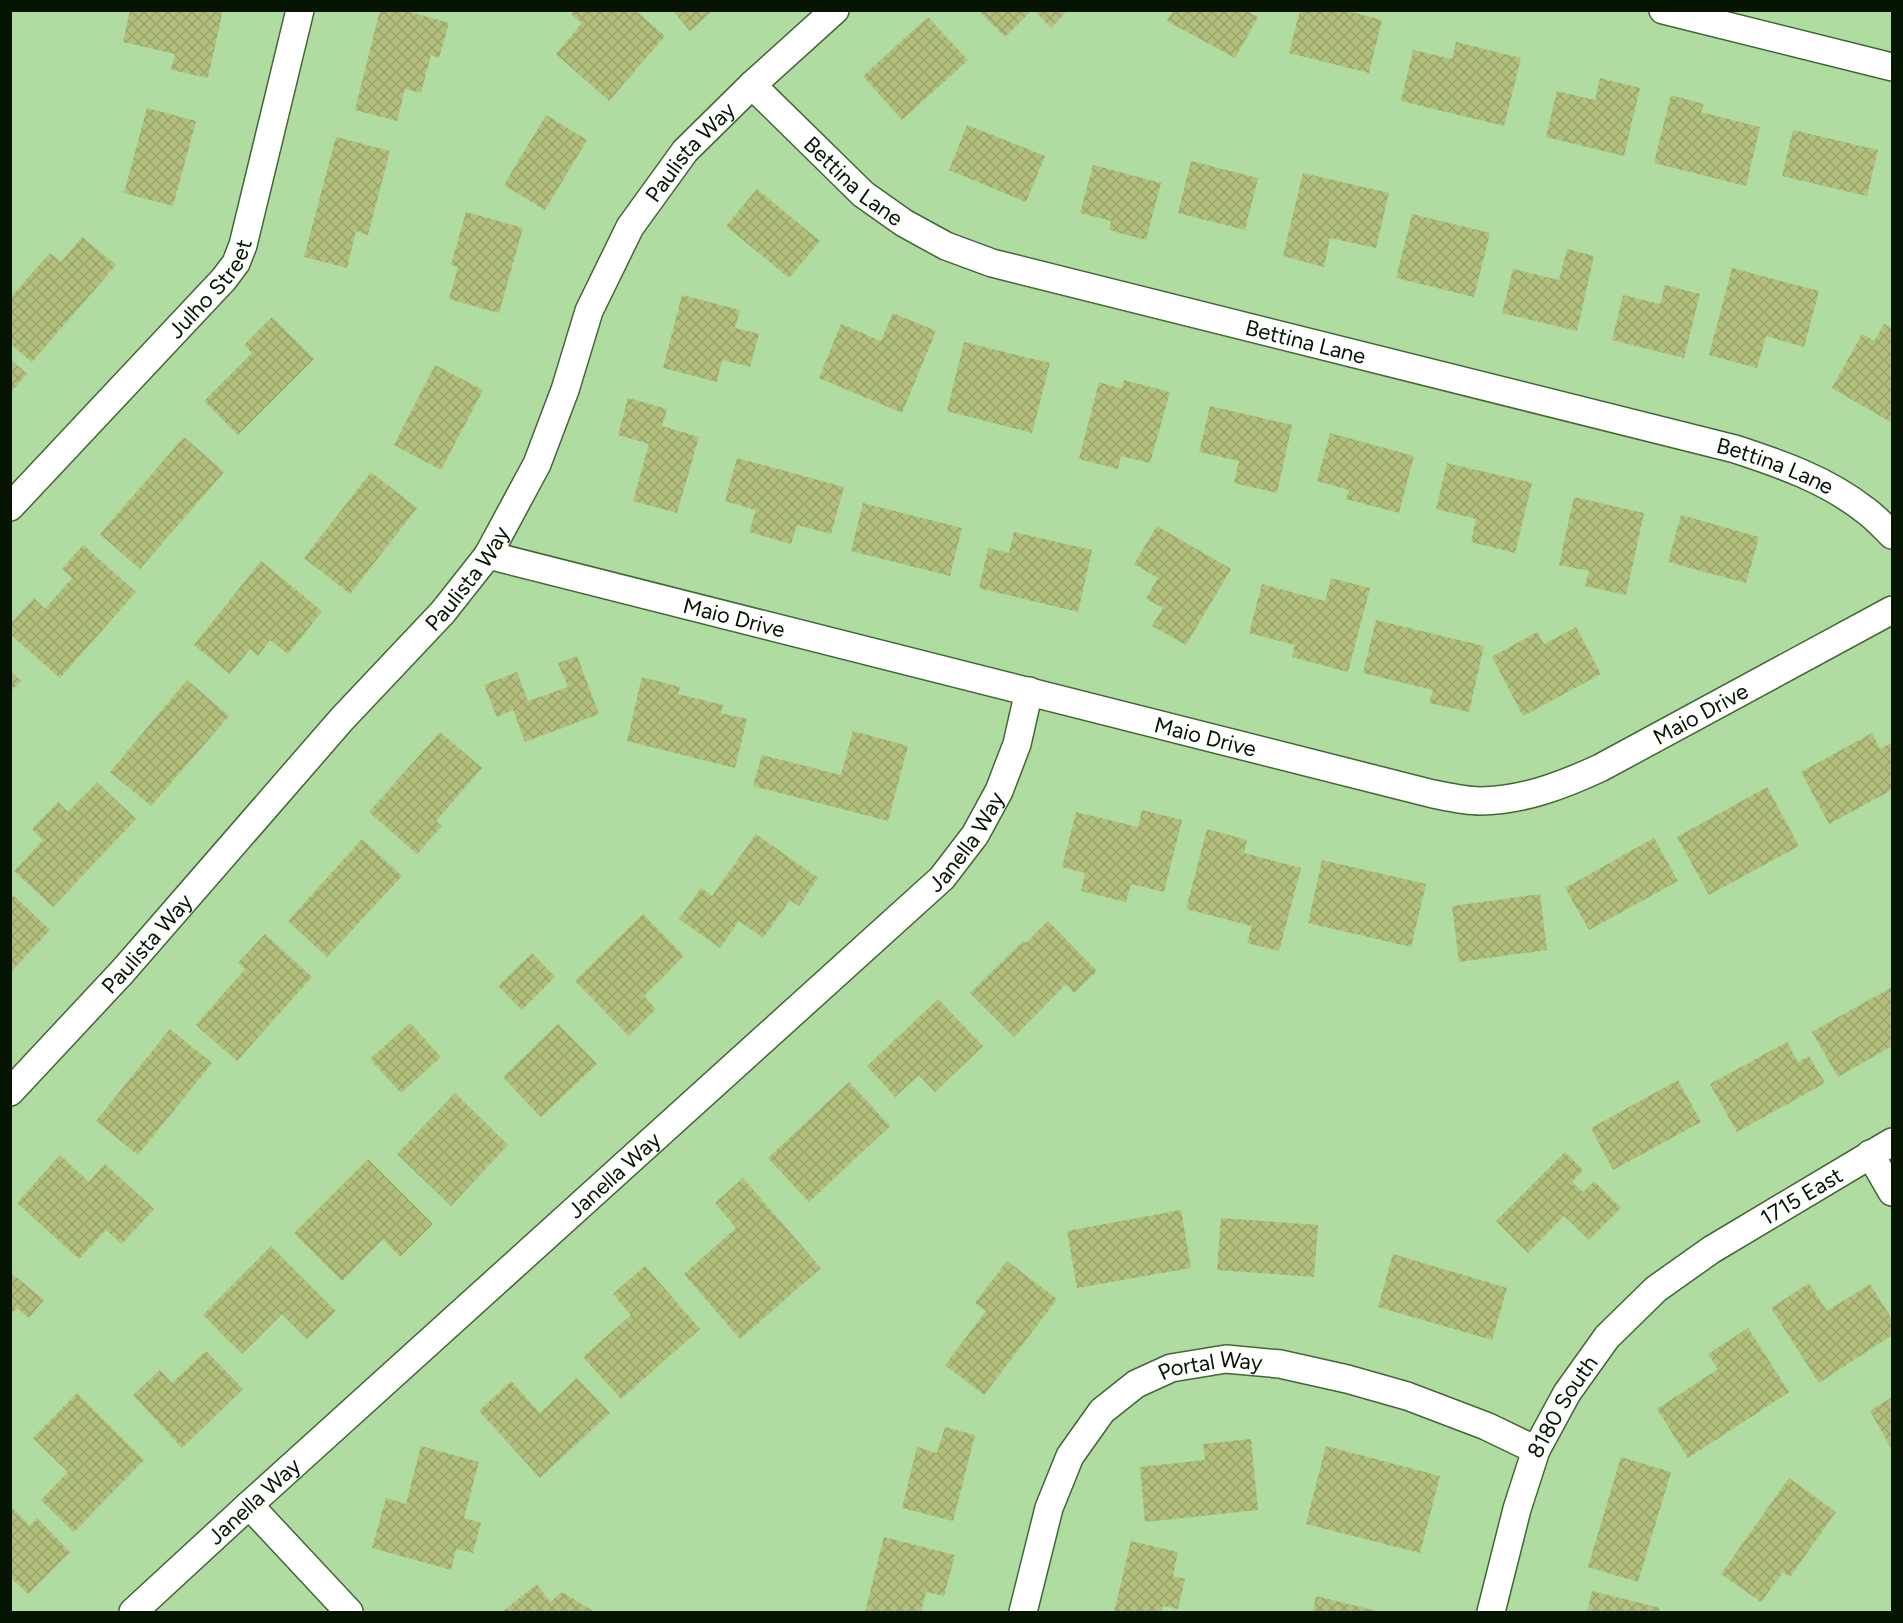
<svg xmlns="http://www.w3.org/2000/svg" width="1903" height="1623" font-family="Figtree,sans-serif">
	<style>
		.building { fill: url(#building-cross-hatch) }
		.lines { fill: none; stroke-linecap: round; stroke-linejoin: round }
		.minor-casing { stroke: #426734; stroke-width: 30 }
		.minor { stroke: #fff; stroke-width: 27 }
		.labels { text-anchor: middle; stroke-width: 5; stroke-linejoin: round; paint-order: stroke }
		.street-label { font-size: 22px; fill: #061502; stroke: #dff5d8 }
	</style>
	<defs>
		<pattern id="building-cross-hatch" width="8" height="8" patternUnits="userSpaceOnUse" patternTransform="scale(1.5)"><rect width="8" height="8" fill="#b3c07d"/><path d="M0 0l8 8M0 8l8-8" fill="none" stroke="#98a46a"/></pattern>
	</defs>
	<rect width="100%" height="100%" fill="#b0dba1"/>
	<g class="building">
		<polygon points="130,10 223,10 208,78 171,70 175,54 123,42"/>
		<polygon points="380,10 403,10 449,23 439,58 431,55 421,93 405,89 397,121 355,110"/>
		<polygon points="575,10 635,10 665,36 609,101 556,54 582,23 571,14"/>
		<polygon points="672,10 713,10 690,31"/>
		<polygon points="978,10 1032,10 1005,37"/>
		<polygon points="1034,10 1068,10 1051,28"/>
		<polygon points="1173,10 1245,10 1258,17 1235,58 1167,21"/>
		<polygon points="1300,10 1344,10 1382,20 1369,73 1289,53"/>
		<polygon points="928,17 968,60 902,120 863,76"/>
		<polygon points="1456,42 1521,58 1504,126 1401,101 1413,50 1452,59"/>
		<polygon points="1600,78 1640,88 1624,156 1546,137 1557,91 1595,100"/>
		<polygon points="1671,95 1704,104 1701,112 1760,127 1746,186 1654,163"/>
		<polygon points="147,108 196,121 173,206 124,193"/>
		<polygon points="546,115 587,140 545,210 504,185"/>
		<polygon points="967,125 1045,156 1026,202 949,170"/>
		<polygon points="1793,130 1878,150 1867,196 1782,176"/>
		<polygon points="336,137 390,151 368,235 356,231 347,268 304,257"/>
		<polygon points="1191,161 1258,178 1245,230 1178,213"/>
		<polygon points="1093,165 1161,183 1146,240 1109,230 1111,221 1080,213"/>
		<polygon points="1303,173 1389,193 1376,248 1330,238 1324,267 1283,256"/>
		<polygon points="757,189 820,241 789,278 726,226"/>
		<polygon points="466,212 523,228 499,313 449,299 458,267 451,265"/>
		<polygon points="1412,214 1490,233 1474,297 1396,278"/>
		<polygon points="82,237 116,265 32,362 10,344 10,298 50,253 61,262"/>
		<polygon points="1567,249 1594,256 1577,331 1502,313 1513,269 1559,280"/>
		<polygon points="1732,268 1819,291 1804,347 1766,336 1757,368 1709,355"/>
		<polygon points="1665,285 1700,294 1684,358 1612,340 1623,295 1660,304"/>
		<polygon points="682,295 740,310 735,328 759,334 750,367 722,360 717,382 663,368"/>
		<polygon points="893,313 936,331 902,413 819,378 841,324 881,341"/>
		<polygon points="272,317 314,359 238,435 204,401 252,353 244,345"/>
		<polygon points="1884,324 1892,329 1892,423 1832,388 1862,334 1874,341"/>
		<polygon points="964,342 1050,363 1032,433 947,411"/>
		<polygon points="10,359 27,374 10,393"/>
		<polygon points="435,365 483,390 441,470 394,445"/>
		<polygon points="1124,380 1170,392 1150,463 1121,456 1118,469 1079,459 1099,382 1122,389"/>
		<polygon points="628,398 667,409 662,426 699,437 677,513 633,501 649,444 618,435"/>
		<polygon points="1210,406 1292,425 1277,493 1234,483 1239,461 1199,452"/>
		<polygon points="1330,433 1414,456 1399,513 1346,499 1349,490 1317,481"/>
		<polygon points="184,437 224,472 140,569 100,534"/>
		<polygon points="737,458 844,487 831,534 797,525 791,544 749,532 756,510 725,501"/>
		<polygon points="1447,463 1532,483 1515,553 1471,542 1476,519 1436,509"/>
		<polygon points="371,472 417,508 350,594 304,558"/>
		<polygon points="1574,497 1644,513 1626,595 1585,586 1589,571 1559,565"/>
		<polygon points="863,503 962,528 950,576 851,551"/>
		<polygon points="1681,515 1759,537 1746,583 1668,562"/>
		<polygon points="1157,526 1231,569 1186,645 1152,626 1163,608 1146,599 1158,578 1134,564"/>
		<polygon points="1014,532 1092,550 1078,612 979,588 988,548 1009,553"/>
		<polygon points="83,545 136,592 60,678 10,634 10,624 34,598 45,609 72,578 62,569"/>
		<polygon points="261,561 322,611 288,654 270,640 258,656 250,649 230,674 194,645"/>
		<polygon points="1331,578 1370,588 1348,672 1292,657 1295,645 1249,633 1262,584 1325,601"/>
		<polygon points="1376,620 1484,646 1469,712 1429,703 1433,690 1363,673"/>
		<polygon points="1576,627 1601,674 1523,716 1492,657 1537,632 1544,644"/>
		<polygon points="577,656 599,714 525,742 513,710 497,717 484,685 517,672 528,701 568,687 558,663"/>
		<polygon points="10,671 21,681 10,692"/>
		<polygon points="642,677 680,687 678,694 723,705 721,713 747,719 735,768 627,741"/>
		<polygon points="187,680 229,716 151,806 110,772"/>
		<polygon points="853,731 908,746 888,821 753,786 762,755 841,775"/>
		<polygon points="440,732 482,768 436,821 442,826 417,854 369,812"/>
		<polygon points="1872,733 1880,749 1892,742 1892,790 1829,824 1801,772"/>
		<polygon points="97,782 136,819 53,907 14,871 43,840 32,829 58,802 68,812"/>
		<polygon points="1767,787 1799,846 1709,895 1677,837"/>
		<polygon points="1142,810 1182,820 1164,892 1131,884 1126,902 1081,891 1085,873 1062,867 1076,812 1138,827"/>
		<polygon points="1207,829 1247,840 1244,853 1301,868 1279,951 1247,943 1252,926 1186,909"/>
		<polygon points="756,834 818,878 799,906 790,900 763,938 739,921 720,948 679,919 701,888 712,896"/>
		<polygon points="1654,838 1678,881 1589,930 1565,888"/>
		<polygon points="362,839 402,876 327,957 288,921"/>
		<polygon points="1322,860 1426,884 1411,947 1308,923"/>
		<polygon points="1540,894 1547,950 1459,962 1452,906"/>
		<polygon points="13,895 50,930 10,973 10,898"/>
		<polygon points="643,914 684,956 644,996 656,1009 629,1036 575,981"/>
		<polygon points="1048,921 1097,971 1074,993 1066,984 1014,1037 970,993 1023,941 1026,943"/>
		<polygon points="265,934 312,977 237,1061 196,1025 245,969 238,963"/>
		<polygon points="532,953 555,977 522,1010 498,986"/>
		<polygon points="1892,987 1892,1046 1838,1077 1812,1032"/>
		<polygon points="938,999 983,1046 935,1092 919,1075 895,1097 867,1066"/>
		<polygon points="410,1023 441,1057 401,1093 370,1059"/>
		<polygon points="558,1024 597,1064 541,1117 503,1077"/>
		<polygon points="170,1029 212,1063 138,1155 96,1121"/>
		<polygon points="1787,1042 1798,1062 1809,1056 1825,1083 1737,1132 1710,1084"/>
		<polygon points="1678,1080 1701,1122 1613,1170 1591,1128"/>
		<polygon points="849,1082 890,1126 809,1202 768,1158"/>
		<polygon points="455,1093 508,1145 451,1206 397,1154"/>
		<polygon points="1565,1152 1583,1170 1572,1182 1583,1192 1594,1181 1621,1208 1589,1240 1564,1216 1528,1253 1496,1221"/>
		<polygon points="60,1155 89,1182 105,1164 154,1209 122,1244 106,1230 79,1259 17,1203"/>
		<polygon points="368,1159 433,1224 400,1257 383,1239 342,1281 294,1233"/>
		<polygon points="743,1178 821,1268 740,1339 684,1274 736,1228 715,1203"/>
		<polygon points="1181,1210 1191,1268 1077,1288 1067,1231"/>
		<polygon points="1221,1218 1318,1225 1314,1277 1217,1270"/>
		<polygon points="271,1246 336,1311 307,1339 282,1314 242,1354 203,1315"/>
		<polygon points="1393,1254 1507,1288 1492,1340 1378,1307"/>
		<polygon points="1007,1261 1057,1299 984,1395 945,1365 986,1311 975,1303"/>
		<polygon points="645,1266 700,1329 621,1399 583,1357 631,1315 613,1294"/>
		<polygon points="10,1272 44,1300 29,1318 17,1308 10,1315"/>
		<polygon points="1809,1283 1827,1311 1870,1284 1892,1319 1892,1335 1819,1383 1771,1308"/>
		<polygon points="1748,1328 1789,1392 1688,1458 1657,1409 1718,1369 1708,1354"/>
		<polygon points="206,1351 243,1389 182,1448 133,1395 160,1370 172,1383"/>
		<polygon points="577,1378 610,1413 540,1478 479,1411 511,1381 540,1413"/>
		<polygon points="77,1393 144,1460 74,1532 41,1500 68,1472 33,1438"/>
		<polygon points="1892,1397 1892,1450 1870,1411"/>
		<polygon points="945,1427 975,1435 953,1521 902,1508 917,1447 937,1453"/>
		<polygon points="1251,1439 1258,1510 1145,1522 1140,1467 1205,1460 1203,1444"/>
		<polygon points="421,1446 479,1462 464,1518 481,1523 473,1553 456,1549 451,1570 372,1548 386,1498 406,1504"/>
		<polygon points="1326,1446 1440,1476 1420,1553 1306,1524"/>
		<polygon points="1621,1457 1671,1472 1638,1582 1588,1567"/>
		<polygon points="1789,1478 1836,1512 1790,1577 1783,1572 1761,1602 1721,1574"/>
		<polygon points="10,1506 30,1526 37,1518 70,1552 28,1594 10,1577"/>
		<polygon points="884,1537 955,1555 944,1596 926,1592 921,1612 865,1612"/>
		<polygon points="1131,1541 1178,1552 1173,1576 1185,1579 1178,1609 1163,1606 1161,1612 1114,1612"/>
		<polygon points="537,1584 550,1602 562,1592 595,1612 502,1612"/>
		<polygon points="1592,1591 1660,1608 1659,1612 1587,1612"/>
		<polygon points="1316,1596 1381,1612 1313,1612"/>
	</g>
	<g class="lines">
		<g class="minor-casing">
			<g id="minor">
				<polyline points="1663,10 1892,67"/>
				<path id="s1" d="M752,85L863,194L904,223L946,246L992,263L1735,449C1781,464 1827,480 1865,510C1875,517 1884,527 1892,535"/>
				<path id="s2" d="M10,507L224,279L236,263L243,245L300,10"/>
				<path id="s3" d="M488,555L1433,794C1448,797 1465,801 1480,801C1524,800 1561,786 1600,768L1892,610"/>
				<path id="s4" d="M10,1092L123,971L342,719L443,612L488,555L537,464L565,390L589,311L630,227L685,151L752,85L835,10"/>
				<polyline points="1870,1154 1892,1192"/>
				<polyline points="249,1505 349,1612"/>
				<path id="s5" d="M133,1612L249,1505L942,878L975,835L999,791L1017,744L1029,691"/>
				<path id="s6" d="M1023,1612L1049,1508L1070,1456L1102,1411L1136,1384L1171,1368L1226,1359L1280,1364L1347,1379L1407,1396L1486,1426L1536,1450"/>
				<path id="s7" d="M1491,1612L1517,1509L1536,1450L1567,1393L1607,1337L1656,1289L1711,1250L1892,1142"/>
			</g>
		</g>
		<use href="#minor" class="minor"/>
	</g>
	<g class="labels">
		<g class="street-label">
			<text dy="8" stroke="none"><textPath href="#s4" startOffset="1174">Paulista Way</textPath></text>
			<text dy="8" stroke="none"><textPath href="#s1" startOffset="140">Bettina Lane</textPath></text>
			<text dy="8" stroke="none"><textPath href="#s2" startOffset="297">Julho Street</textPath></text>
			<text dy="8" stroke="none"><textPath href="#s1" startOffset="626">Bettina Lane</textPath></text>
			<text dy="8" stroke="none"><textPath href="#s1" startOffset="1112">Bettina Lane</textPath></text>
			<text dy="8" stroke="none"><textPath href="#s4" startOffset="688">Paulista Way</textPath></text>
			<text dy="8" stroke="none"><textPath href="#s3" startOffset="254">Maio Drive</textPath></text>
			<text dy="8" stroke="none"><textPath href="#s3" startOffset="1262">Maio Drive</textPath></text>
			<text dy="8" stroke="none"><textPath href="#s3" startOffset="740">Maio Drive</textPath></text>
			<text dy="8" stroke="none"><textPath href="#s5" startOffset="1136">Janella Way</textPath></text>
			<text dy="8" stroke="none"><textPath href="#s4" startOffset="202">Paulista Way</textPath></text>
			<text dy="8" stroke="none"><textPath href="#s5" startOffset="650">Janella Way</textPath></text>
			<text dy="8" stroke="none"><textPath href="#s7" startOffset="543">1715 East</textPath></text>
			<text dy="8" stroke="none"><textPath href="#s6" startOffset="340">Portal Way</textPath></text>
			<text dy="8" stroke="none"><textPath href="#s7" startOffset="219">8180 South</textPath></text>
			<text dy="8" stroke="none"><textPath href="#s5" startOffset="164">Janella Way</textPath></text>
		</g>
	</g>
	<rect width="1903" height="1623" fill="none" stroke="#061502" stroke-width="24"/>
</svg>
